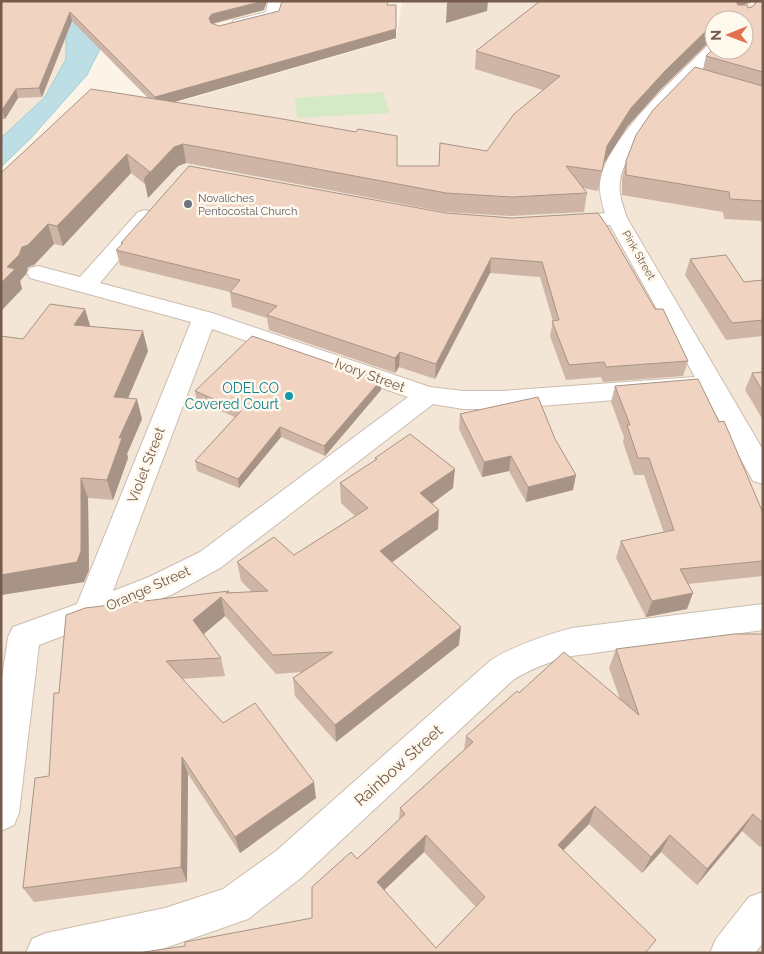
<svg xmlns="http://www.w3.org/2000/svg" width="764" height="954" font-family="Raleway,sans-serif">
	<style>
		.residential { fill: #f3e6d6; fill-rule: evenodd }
		.green { fill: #d4e9c6 }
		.water { fill: #bcdee4; stroke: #a3ced6 }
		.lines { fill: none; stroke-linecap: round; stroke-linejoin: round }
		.street-casing { stroke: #cdbcad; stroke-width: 2 }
		.street { fill: #fff; fill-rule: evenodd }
		.wall { fill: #ceb5a5; fill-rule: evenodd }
		.shaded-wall { fill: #a89486 }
		.building { fill: #f0d3c0; stroke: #a89486; fill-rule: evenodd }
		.worship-dot { fill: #6b7280; stroke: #fef8ed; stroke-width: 2 }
		.culture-dot { fill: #0f9aa8; stroke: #fef8ed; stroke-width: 2 }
		.labels { text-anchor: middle; stroke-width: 5; stroke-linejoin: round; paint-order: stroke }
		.far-worship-label { font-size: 11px; fill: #5b616d; stroke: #fef8ed; text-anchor: start }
		.far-street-label { font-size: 11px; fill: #745b4c; stroke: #fef8ed }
		.street-label { font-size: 14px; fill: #745b4c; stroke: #fef8ed }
		.culture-label { font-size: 14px; fill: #0d838f; stroke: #fef8ed; text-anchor: end }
		.near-street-label { font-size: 16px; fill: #745b4c; stroke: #fef8ed }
	</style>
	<rect width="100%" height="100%" fill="#fbf4e7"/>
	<g class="residential">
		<path d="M402,1H747L763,14V953H1V183L140,113L396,39ZM714,20H744V50H714Z"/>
		<polygon points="1,17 66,30 66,59 45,97 1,138"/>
	</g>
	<polygon class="green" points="383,92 389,113 297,118 295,98"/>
	<polygon class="water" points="45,3 104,41 87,75 31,138 1,167 1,138 45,97 66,59 66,30"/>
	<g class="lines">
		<g class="street-casing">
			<g id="street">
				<polygon points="268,1 284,1 279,18 240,28 234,26 232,23 234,20 266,12"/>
				<path d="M714,44V50H722L720,53C690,84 627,138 620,181C618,193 623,206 627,218L763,450V484L753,481L704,393L502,409H463L433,404L220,568L171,595L39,645L19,813L14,825L1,831V685L8,637L13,627L77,604L191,322L30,278L27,273L30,268L38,266L80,277L138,212L145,210L152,212L155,216L100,283L212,313L430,387L463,391H502L695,377L610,225L566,228L559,226L556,222L559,218L605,213C602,203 599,193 600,183C605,139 678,76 708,45ZM212,329L408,397L200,552L149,577L113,591Z"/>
				<path d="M763,604V630L572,656C551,661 532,668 513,680L302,877L248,919L165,948L140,953H26L32,939L46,933L165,908L223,889L276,851L491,660C516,645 543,636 572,628Z"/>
				<polygon points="763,892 763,943 755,953 710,953 716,939 749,897"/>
			</g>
		</g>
		<use href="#street" class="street"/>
	</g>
	<g class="wall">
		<path d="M1,1H267L264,10L213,24L219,26L388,5L396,38L174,102L397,166H439L487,151L543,90L475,69L476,51L540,1H763V221L724,219L723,212L622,195V180L626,161L703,69L706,56L744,20H714V43V42L707,44L661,89L627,127L603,165L598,191L583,188L587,193L584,212L510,216L445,212L186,163L178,166L148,198L146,185L131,173L63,246L54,244L34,265L28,267L26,274L20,281L22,289L1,311V173L148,98L72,21L42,97L18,98L5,119H1ZM752,2L755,4L752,7L748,8L745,5Z"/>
		<polygon points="446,213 655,309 688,361 683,376 603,382 601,377 566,380 550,336 553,321 540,277 490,273 435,379 399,367 395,373 269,330 267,318 232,307 230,292 120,265 116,250 122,245 121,243"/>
		<polygon points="690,259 744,282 763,280 763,336 726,340 685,275"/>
		<polygon points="85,309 90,326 148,351 128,398 142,419 127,454 128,458 113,500 88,498 89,570 84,582 1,595 1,336 23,339"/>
		<polygon points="763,372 763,420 745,390 752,373"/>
		<polygon points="381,380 381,390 325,456 281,437 239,488 197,471 195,461 235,417 197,401 195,391"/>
		<polygon points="615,386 763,513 763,576 688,584 687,609 646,617 616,558 621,541 664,533 644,475 634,475 623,442 624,437 611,402"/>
		<polygon points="460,414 555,439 573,490 526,502 509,471 482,477 459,429"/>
		<polygon points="375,458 453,488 432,504 438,529 391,562 459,645 336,742 295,696 293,678 302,672 276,674 225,616 203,634 221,658 225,676 182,679 223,723 316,798 240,853 188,774 187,882 34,902 23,888 49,776 59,693 229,591 229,593 252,592 241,581 237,562 294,555 355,516 341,503 340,483 375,461"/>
		<path d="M763,634V844L760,847L742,831L697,885L661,852L642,873L589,824L563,850L647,953L185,946L312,918L357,859L399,820L400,808L464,750L466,736L519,693L620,699L609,668L616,649ZM424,852L476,907L436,948L384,890Z"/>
	</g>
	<g class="shaded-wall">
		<polygon points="264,1 267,1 264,10 214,23 210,27 209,18 212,14"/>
		<polygon points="452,1 488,1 487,11 446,23 447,3"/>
		<polygon points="736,1 752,1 752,2 745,4 732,19"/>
		<polygon points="70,12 72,21 42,97 39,88"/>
		<polygon points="714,25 714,42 707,44 661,89 627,127 603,165 598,191 607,146 631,108 665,71 711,26"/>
		<polygon points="396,29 396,38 157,107 155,97"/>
		<polygon points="16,89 18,98 5,119 2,110"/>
		<polygon points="183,144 186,163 178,166 148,198 144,179 174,147"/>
		<polygon points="127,154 131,173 63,246 57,226"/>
		<polygon points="48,224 54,244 34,265 28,267 26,274 20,281 22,289 1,311 1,283 7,267 22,247"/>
		<polygon points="491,258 490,273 435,379 436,364"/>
		<polygon points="85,309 91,329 74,325"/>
		<polygon points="143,331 148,351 120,417 114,397"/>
		<polygon points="400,352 399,367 395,373 395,358"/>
		<polygon points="381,380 381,390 325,456 324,446"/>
		<polygon points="137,399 142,419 127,454 128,458 113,500 107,480 119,438"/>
		<polygon points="280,427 281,437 239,488 238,479"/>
		<polygon points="511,456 509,471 482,477 484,462"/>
		<polygon points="455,469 453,488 419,513 420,493"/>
		<polygon points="576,475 573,490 526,502 528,487"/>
		<polygon points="81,478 88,498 89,570 84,582 1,595 1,575"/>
		<polygon points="439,510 438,529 380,571 380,551"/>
		<polygon points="693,593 687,609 646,617 652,601"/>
		<polygon points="221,597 225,616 198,639 193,620"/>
		<polygon points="461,627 459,645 336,742 335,725"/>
		<polygon points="182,757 188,774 187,882 181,867"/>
		<polygon points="314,782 316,798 240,853 235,837"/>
		<polygon points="595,806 589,824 552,862 558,845"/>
		<polygon points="753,814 742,831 697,885 707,869"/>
		<polygon points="426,835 424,852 377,897 377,882"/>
		<polygon points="670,835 661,852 642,873 651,857"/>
	</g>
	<g class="building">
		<polygon points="1,1 264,1 212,14 209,18 211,23 219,26 279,11 282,1 388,1 387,5 396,5 396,29 155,97 70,12 39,88 16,89 2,110 1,110"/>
		<polygon points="540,1 736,1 738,5 747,5 748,8 752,7 758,1 763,1 763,72 706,56 714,48 714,50 744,50 744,20 714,20 714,25 711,26 665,71 631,108 607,146 602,171 566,166 587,193 512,197 446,193 183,144 174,147 144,179 150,172 127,154 57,226 48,224 28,245 22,247 19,255 7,267 15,269 1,283 1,173 91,89 277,118 356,132 358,129 397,136 397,166 439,166 440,143 487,151 514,114 560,76 476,51"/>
		<polygon points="695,67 763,86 763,201 730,199 729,192 626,175 626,161 636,135 653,110"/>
		<polygon points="189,166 446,213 512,218 598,213 607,226 655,309 663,309 688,361 606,367 604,362 569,365 552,321 559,320 542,262 491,258 436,364 400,352 395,358 267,315 277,306 230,292 240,280 116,250 123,243 121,243"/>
		<polygon points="726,255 744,282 763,280 763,320 732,323 690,259"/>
		<polygon points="50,304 85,309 74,325 143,331 114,397 137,399 119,438 122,438 107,480 81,478 81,551 77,562 1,575 1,336 23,339"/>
		<polygon points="252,336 381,380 324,446 280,427 238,479 195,461 241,411 195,391"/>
		<polygon points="763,372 763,392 752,373"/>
		<polygon points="698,379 719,422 724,421 763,513 763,561 680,569 693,593 652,601 621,541 674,530 649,458 638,458 627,425 630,425 615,386"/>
		<polygon points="538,397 555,439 576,475 528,487 511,456 484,462 460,414"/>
		<polygon points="410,434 455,469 420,493 439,510 380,551 461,627 335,725 293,678 333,652 273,655 221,597 193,620 221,658 166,661 223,723 255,703 314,782 235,837 182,757 181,867 23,888 35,778 49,776 54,693 59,693 66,615 85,608 229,591 226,593 268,591 237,562 274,537 294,555 368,508 340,483 377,459 375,458"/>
		<path d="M734,634H763V823L753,814L707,869L670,835L651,857L595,806L558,845L656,940L645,953H138L185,946V942L312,918V887L351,852L357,859L405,814L400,808L473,742L466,736L517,691L519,693L564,652L639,715L616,649ZM426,835L485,897L436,948L377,882Z"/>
	</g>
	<circle class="worship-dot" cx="188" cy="204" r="5"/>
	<circle class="culture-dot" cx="289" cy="396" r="5"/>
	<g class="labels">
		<g class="far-worship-label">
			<text x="198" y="202">Novaliches<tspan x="198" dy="13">Pentocostal Church</tspan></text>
		</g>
		<g class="far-street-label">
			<text transform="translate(639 255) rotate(60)" y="4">Pink Street</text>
		</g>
		<g class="street-label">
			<text transform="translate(370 375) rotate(20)" y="5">Ivory Street</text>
			<text transform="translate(146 465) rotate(-69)" y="5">Violet Street</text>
			<text transform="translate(148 588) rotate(-24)" y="5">Orange Street</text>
		</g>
		<g class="culture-label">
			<text x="279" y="393">ODELCO<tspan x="279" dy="16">Covered Court</tspan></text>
		</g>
		<g class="near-street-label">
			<text transform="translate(398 765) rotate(-42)" y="6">Rainbow Street</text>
		</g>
	</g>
	<rect width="764" height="954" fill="none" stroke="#745b4c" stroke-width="5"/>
	<g transform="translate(729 35) rotate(269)"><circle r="24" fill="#fef8ed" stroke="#c7b9ad"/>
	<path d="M0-4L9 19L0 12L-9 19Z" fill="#e07252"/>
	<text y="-8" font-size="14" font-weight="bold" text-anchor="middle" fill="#745b4c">N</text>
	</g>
</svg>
